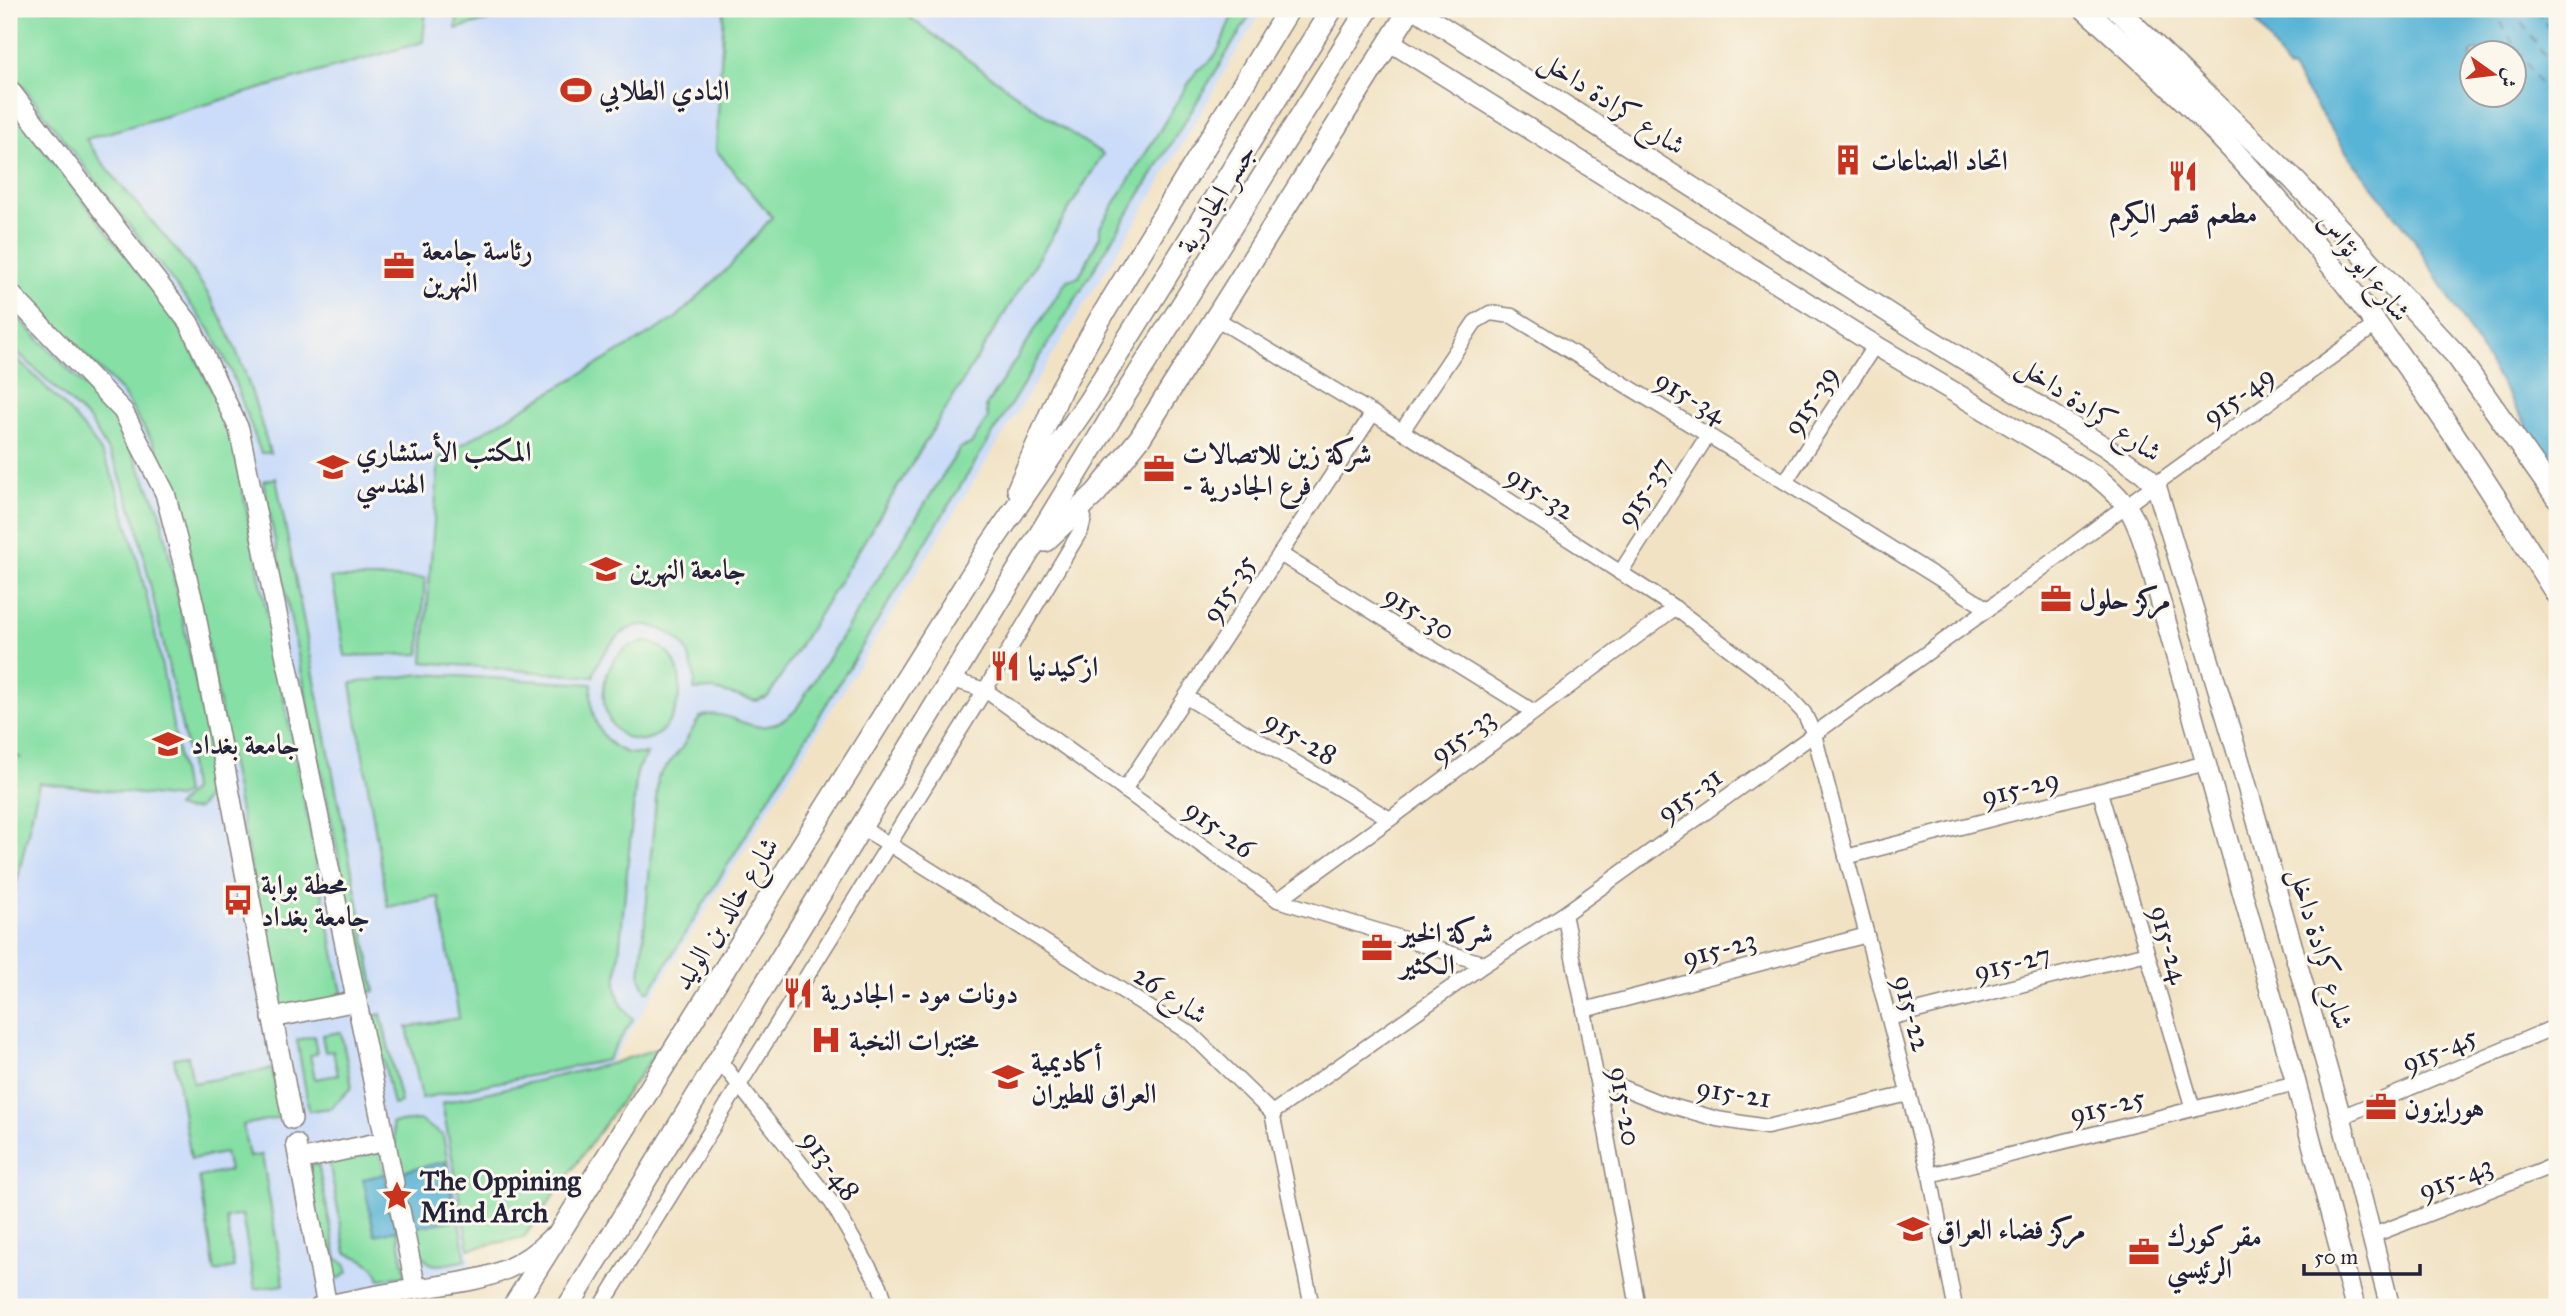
<svg xmlns="http://www.w3.org/2000/svg" width="2566" height="1316" font-family="'IM FELL Great Primer',Amiri,serif">
	<style>
		.built { fill: #cadcf9 }
		.green { fill: #86dfa4; stroke: #548070; stroke-width: 2 }
		.water { fill: #58b4d6; stroke: #3d6b88; stroke-width: 2; fill-rule: evenodd }
		.lines { fill: none; stroke-linecap: round; stroke-linejoin: round }
		.ferry { stroke: #385c79; stroke-width: 2; stroke-dasharray: 9 7; stroke-linecap: butt }
		.secondary-tunnel { stroke: #c8bca8; stroke-width: 19; stroke-dasharray: 19 10; stroke-linecap: butt }
		.street-casing { stroke: #8a827f; stroke-width: 17 }
		.secondary-casing { stroke: #8a827f; stroke-width: 22 }
		.primary-casing { stroke: #8a827f; stroke-width: 24 }
		.street { stroke: #fff; stroke-width: 14 }
		.secondary { stroke: #fff; stroke-width: 19 }
		.primary { stroke: #fff; stroke-width: 21 }
		.labels { text-anchor: middle; stroke-width: 6; stroke-linejoin: round; paint-order: stroke }
		.poi-label { font-size: 28px; font-weight: bold; fill: #22223b; stroke: #fbf7ec; text-anchor: start }
		.street-label { font-size: 28px; fill: #22223b; stroke: #fbf7ec }
	</style>
	<rect width="100%" height="100%" fill="#fbf7ec"/>
	<filter id="ink" filterUnits="userSpaceOnUse"><feTurbulence type="fractalNoise" baseFrequency=".0143" numOctaves="2"/><feDisplacementMap in="SourceGraphic" scale="14" xChannelSelector="R" yChannelSelector="G"/><feConvolveMatrix kernelMatrix="1 2 1 2 8 2 1 2 1" color-interpolation-filters="sRGB"/></filter>
	<filter id="wash" filterUnits="userSpaceOnUse"><feTurbulence type="fractalNoise" baseFrequency=".00686" numOctaves="4" result="noise"/><feDisplacementMap in="SourceGraphic" scale="28" xChannelSelector="R" yChannelSelector="G"/><feGaussianBlur stdDeviation="1.57" result="paint"/><feColorMatrix in="noise" values="0 0 0 0 0 0 0 0 0 0 0 0 0 0 0 0 0 1.4 0 .05"/><feComposite in="paint" operator="in"/></filter>
	<g filter="url(#wash)">
		<rect width="100%" height="100%" fill="#f1e2c3"/>
		<polygon class="built" points="9,9 1264,9 1227,67 1157,188 610,1064 442,1103 472,1266 284,1307 9,1307"/>
		<g class="green">
			<path d="M9,9H426L423,42L86,139C122,194 173,238 208,294C237,342 255,399 270,453H261L230,369L210,330L9,68Z"/>
			<polygon points="458,9 531,9 456,29"/>
			<path d="M724,9H898L1057,124L1103,154L768,697L756,701L711,689L694,690C696,680 695,673 691,664C690,659 688,653 686,649C677,634 649,620 633,627C614,635 598,658 593,677L423,662L439,458L676,318L731,265L772,217L716,150Z"/>
			<path d="M1236,9H1254L650,991H646L640,977L658,777L681,749L700,717C736,704 753,749 795,711L960,448L971,444L988,418L986,406L1067,280L1079,277L1100,236V227L1197,70C1226,55 1221,33 1236,9Z"/>
			<polygon points="9,105 182,328 231,431 343,998 278,1008 181,507 154,444 121,391 9,279"/>
			<polygon points="9,308 115,417 160,511 213,764 212,789 198,809 186,810 176,807 192,790 188,754 136,521 115,463 90,421 9,344"/>
			<path d="M9,351C38,379 77,416 99,449C113,471 120,498 127,523C154,612 169,703 185,793L178,798L39,783L9,917V756L21,758L9,754Z"/>
			<polygon points="276,478 375,991 366,993 263,481"/>
			<polygon points="330,578 425,578 420,654 345,656 334,588"/>
			<path d="M644,642C707,648 678,760 626,737C614,731 607,719 605,707C599,679 614,646 644,642Z"/>
			<path d="M422,674L592,684C587,721 607,758 647,754L637,769L616,986C618,1001 624,1009 633,1019L607,1060L422,1098L407,1027L459,1018L439,897L388,907L351,683Z"/>
			<polygon points="381,1014 401,1103 393,1105 374,1016"/>
			<polygon points="341,1032 352,1087 331,1108 309,1111 297,1040 314,1036 317,1054 310,1055 315,1079 338,1075 333,1051 325,1052 322,1035"/>
			<polygon points="659,1048 524,1237 469,1249 442,1103 610,1064"/>
			<polygon points="188,1056 193,1083 272,1069 281,1117 243,1125 249,1157 262,1155 284,1285 255,1289 242,1215 226,1218 234,1268 215,1272 199,1177 229,1171 225,1153 191,1159 174,1058"/>
			<path d="M419,1120L443,1135L466,1260C424,1270 427,1267 411,1228L445,1162L400,1172L392,1123Z"/>
			<path d="M380,1152L385,1174L364,1179L374,1234L397,1230L406,1276L380,1279C376,1265 360,1257 346,1253L329,1161Z"/>
			<polygon points="318,1164 337,1259 345,1263 348,1272 338,1279 327,1281 309,1166"/>
		</g>
		<g class="water">
			<path d="M2248,9H2557V476L2412,236L2351,159L2291,68L2288,69ZM2472,52H2514V94H2472Z"/>
			<polygon points="445,1162 456,1220 411,1228 400,1172"/>
			<polygon points="385,1174 397,1230 375,1235 363,1179"/>
		</g>
		<g class="lines">
			<g class="ferry">
				<polyline points="2491,9 2557,109"/>
				<polyline points="2513,9 2557,75"/>
				<polyline points="2536,9 2557,41"/>
			</g>
		</g>
	</g>
	<g filter="url(#ink)">
		<g class="lines">
			<polyline class="secondary-tunnel" points="394,1183 400,1210"/>
			<g class="street-casing">
				<g id="street">
					<polyline points="1217,319 1402,431 1675,608 1780,687 1804,713 1814,734 1930,1175 1955,1307"/>
					<polyline points="1402,431 1475,322 1490,313 1512,316 1785,482 1988,609"/>
					<polyline points="1785,482 1875,345"/>
					<polyline points="1280,554 1534,712"/>
					<polyline points="1620,573 1708,435"/>
					<polyline points="953,680 985,690 1278,900 1485,964"/>
					<polyline points="1186,697 1390,819"/>
					<polyline points="1124,790 1373,413"/>
					<polyline points="2100,792 2193,1109"/>
					<polyline points="862,828 889,844 1191,1034 1272,1113 1312,1307"/>
					<polyline points="1846,857 2206,763"/>
					<polyline points="1278,900 1390,819 1675,608"/>
					<polyline points="1564,914 1584,1010 1638,1307"/>
					<polyline points="1584,1010 1867,935"/>
					<polyline points="1889,1018 2147,953"/>
					<polyline points="720,1061 832,1203 880,1286 887,1307"/>
					<polyline points="1596,1077 1658,1102 1717,1119 1767,1127 1909,1094"/>
					<polyline points="1272,1113 1485,964 1564,914 1988,609 2128,504 2377,324"/>
					<polyline points="2341,1117 2557,1026"/>
					<polyline points="1930,1175 2296,1083"/>
					<polyline points="2371,1236 2557,1164"/>
					<polyline points="601,1307 985,690 1081,530 1084,518 1081,508"/>
				</g>
			</g>
			<g class="secondary-casing">
				<g id="secondary">
					<polyline points="1415,9 1898,319 2104,446 2143,473 2156,485 2243,772 2341,1117 2390,1307"/>
					<path d="M1389,41L1875,345L2097,477C2131,505 2135,516 2148,557L2296,1083L2355,1307"/>
					<polyline points="9,89 189,323 239,429 394,1183"/>
					<polyline points="9,292 123,411 165,493 194,605 292,1119"/>
					<polyline points="272,1018 357,1001"/>
					<polyline points="296,1144 327,1306"/>
					<polyline points="299,1160 386,1141"/>
					<polyline points="400,1210 416,1289"/>
					<path d="M320,1307C352,1300 384,1293 417,1289C469,1281 511,1279 551,1238"/>
				</g>
			</g>
			<g class="primary-casing">
				<g id="primary">
					<path d="M2085,9C2127,47 2170,85 2209,125C2346,266 2454,429 2557,595"/>
					<polyline points="2117,9 2294,180 2457,356 2557,498"/>
					<polyline points="1018,489 1061,389 1100,319 1289,9"/>
					<polyline points="1045,541 1096,493 1140,438 1410,9"/>
					<polyline points="513,1307 987,550 1089,401 1332,9"/>
					<polyline points="568,1307 1112,416 1368,9"/>
				</g>
			</g>
			<use href="#street" class="street"/>
			<use href="#secondary" class="secondary"/>
			<use href="#primary" class="primary"/>
		</g>
	</g>
	<defs>
		<g id="stadium-bare" transform="scale(2.415)"><path d="M0-5a6.5 5 0 1 0 0 10a6.5 5 0 1 0 0-10ZM-3.5-1.8h7v3.6h-7Z" fill="#c8321e" stroke="#fbf7ec" stroke-width="2.5" paint-order="stroke"/></g>
		<g id="building-bare" transform="scale(2.415)"><path d="M-4-6H4V6H1V3H-1V6H-4ZM-2.5-4.3h1.7v1.8h-1.7ZM.8-4.3h1.7v1.8H.8ZM-2.5-1h1.7V.8h-1.7ZM.8-1h1.7V.8H.8Z" fill="#c8321e" stroke="#fbf7ec" stroke-width="2.5" paint-order="stroke"/></g>
		<g id="restaurant-bare" transform="scale(2.415)"><path d="M-5-6h1v4h1v-4h1v4h1v-4h1v5L-1.5 .5V6h-2V.5L-5-1ZM5-6V6H3V1.5H1.5Q1.5-4 5-6Z" fill="#c8321e" stroke="#fbf7ec" stroke-width="2.5" paint-order="stroke"/></g>
		<g id="office-bare" transform="scale(2.415)"><path d="M-6-3h4V-5.5h4V-3h4V5H-6ZM-1-4.5V-3h2v-1.5ZM-6 0V1H6V0Z" fill="#c8321e" stroke="#fbf7ec" stroke-width="2.5" paint-order="stroke"/></g>
		<g id="university-bare" transform="scale(2.415)"><path d="M0-5L7-2L0 1L-7-2ZM-4 1L0 2.5L4 1V4Q0 6-4 4Z" fill="#c8321e" stroke="#fbf7ec" stroke-width="2.5" paint-order="stroke"/></g>
		<g id="bus-bare" transform="scale(2.415)"><path d="M-5-6H5V4H4V6H2V4H-2V6H-4V4H-5ZM-3.5-4V0h7V-4ZM-3.5 1.2v1.5H-2V1.2ZM2 1.2v1.5H3.5V1.2Z" fill="#c8321e" stroke="#fbf7ec" stroke-width="2.5" paint-order="stroke"/></g>
		<g id="hospital-bare" transform="scale(2.415)"><path d="M-5-5h3v3.5h4V-5h3V5h-3V1.5h-4V5h-3Z" fill="#c8321e" stroke="#fbf7ec" stroke-width="2.5" paint-order="stroke"/></g>
		<g id="school-bare" transform="scale(2.415)"><path d="M0-5L7-2L0 1L-7-2ZM-4 1L0 2.5L4 1V4Q0 6-4 4Z" fill="#c8321e" stroke="#fbf7ec" stroke-width="2.5" paint-order="stroke"/></g>
		<g id="sight-bare" transform="scale(2.415)"><path d="M0-6L1.8-2.2L6-1.7L2.9 1.2L3.7 5.4L0 3.3L-3.7 5.4L-2.9 1.2L-6-1.7L-1.8-2.2Z" fill="#c8321e" stroke="#fbf7ec" stroke-width="2.5" paint-order="stroke"/></g>
	</defs>
	<g fill-rule="evenodd">
		<use href="#stadium-bare" x="576" y="90"/>
		<use href="#building-bare" x="1848" y="160"/>
		<use href="#restaurant-bare" x="2183" y="176"/>
		<use href="#office-bare" x="399" y="266"/>
		<use href="#university-bare" x="333" y="467"/>
		<use href="#office-bare" x="1159" y="469"/>
		<use href="#university-bare" x="606" y="569"/>
		<use href="#office-bare" x="2056" y="599"/>
		<use href="#restaurant-bare" x="1005" y="666"/>
		<use href="#university-bare" x="168" y="744"/>
		<use href="#bus-bare" x="238" y="900"/>
		<use href="#office-bare" x="1377" y="948"/>
		<use href="#restaurant-bare" x="798" y="993"/>
		<use href="#hospital-bare" x="826" y="1040"/>
		<use href="#school-bare" x="1008" y="1077"/>
		<use href="#office-bare" x="2381" y="1107"/>
		<use href="#sight-bare" x="397" y="1196"/>
		<use href="#school-bare" x="1913" y="1229"/>
		<use href="#office-bare" x="2144" y="1252"/>
	</g>
	<g class="labels">
		<g class="poi-label">
			<text x="599" y="100">النادي الطلابي</text>
			<text x="1871" y="170">اتحاد الصناعات</text>
			<text x="2183" y="223" text-anchor="middle">مطعم قصر الكِرم</text>
			<text x="422" y="260">رئاسة جامعة<tspan x="422" dy="32">النهرين</tspan></text>
			<text x="356" y="461">المكتب الأستشاري<tspan x="356" dy="32">الهندسي</tspan></text>
			<text x="1182" y="463">شركة زين للاتصالات<tspan x="1182" dy="32">- فرع الجادرية</tspan></text>
			<text x="629" y="579">جامعة النهرين</text>
			<text x="2079" y="609">مركز حلول</text>
			<text x="1028" y="676">ازكيدنيا</text>
			<text x="191" y="754">جامعة بغداد</text>
			<text x="261" y="894">محطة بوابة<tspan x="261" dy="32">جامعة بغداد</tspan></text>
			<text x="1400" y="942">شركة الخير<tspan x="1400" dy="32">الكثير</tspan></text>
			<text x="821" y="1003">دونات مود - الجادرية</text>
			<text x="849" y="1050">مختبرات النخبة</text>
			<text x="1031" y="1071">أكاديمية<tspan x="1031" dy="32">العراق للطيران</tspan></text>
			<text x="2404" y="1117">هورايزون</text>
			<text x="420" y="1190">The Oppining<tspan x="420" dy="32">Mind Arch</tspan></text>
			<text x="1936" y="1239">مركز فضاء العراق</text>
			<text x="2167" y="1246">مقر كورك<tspan x="2167" dy="32">الرئيسي</tspan></text>
		</g>
		<g class="street-label">
			<text transform="translate(1613 102) rotate(33)" y="10">شارع كرادة داخل</text>
			<text transform="translate(1216 198) rotate(-58)" y="10">جسر الجادرية</text>
			<text transform="translate(2365 266) rotate(52)" y="10">شارع ابو نؤاس</text>
			<text transform="translate(2238 395) rotate(-36)" y="10">915-49</text>
			<text transform="translate(1691 396) rotate(31)" y="10">915-34</text>
			<text transform="translate(1810 400) rotate(-57)" y="10">915-39</text>
			<text transform="translate(2090 408) rotate(34)" y="10">شارع كرادة داخل</text>
			<text transform="translate(1643 491) rotate(-57)" y="10">915-37</text>
			<text transform="translate(1541 492) rotate(33)" y="10">915-32</text>
			<text transform="translate(1228 588) rotate(-57)" y="10">915-35</text>
			<text transform="translate(1420 612) rotate(32)" y="10">915-30</text>
			<text transform="translate(1462 735) rotate(-37)" y="10">915-33</text>
			<text transform="translate(1301 737) rotate(31)" y="10">915-28</text>
			<text transform="translate(2020 787) rotate(-14)" y="10">915-29</text>
			<text transform="translate(1689 794) rotate(-36)" y="10">915-31</text>
			<text transform="translate(1220 828) rotate(36)" y="10">915-26</text>
			<text transform="translate(725 913) rotate(-58)" y="10">شارع خالد بن الوليد</text>
			<text transform="translate(2170 944) rotate(74)" y="10">915-24</text>
			<text transform="translate(1719 948) rotate(-15)" y="10">915-23</text>
			<text transform="translate(2322 948) rotate(74)" y="10">شارع كرادة داخل</text>
			<text transform="translate(2012 962) rotate(-14)" y="10">915-27</text>
			<text transform="translate(1171 994) rotate(34)" y="10">شارع 26</text>
			<text transform="translate(1913 1013) rotate(75)" y="10">915-22</text>
			<text transform="translate(2439 1049) rotate(-23)" y="10">915-45</text>
			<text transform="translate(1734 1092) rotate(9)" y="10">915-21</text>
			<text transform="translate(2107 1105) rotate(-14)" y="10">915-25</text>
			<text transform="translate(1626 1106) rotate(80)" y="10">915-20</text>
			<text transform="translate(831 1165) rotate(54)" y="10">913-48</text>
			<text transform="translate(2455 1177) rotate(-21)" y="10">915-43</text>
		</g>
	</g>
	<rect width="2566" height="1316" fill="none" stroke="#fbf7ec" stroke-width="35"/>
	<g transform="translate(2493 74) rotate(104)"><circle r="33" fill="#fbf7ec" stroke="#a4a2a5" stroke-width="2"/>
	<path d="M0-5L12 26L0 18L-12 26Z" fill="#c8321e"/>
	<text y="-10" font-size="19" font-weight="bold" text-anchor="middle" fill="#22223b">ش</text>
	</g>
	<path d="M2304 1264v10h116v-10" fill="none" stroke="#22223b" stroke-width="3.5"/>
	<text x="2314" y="1264" font-size="21" fill="#22223b" stroke="#fbf7ec" stroke-width="5" paint-order="stroke">50 m</text>
</svg>
